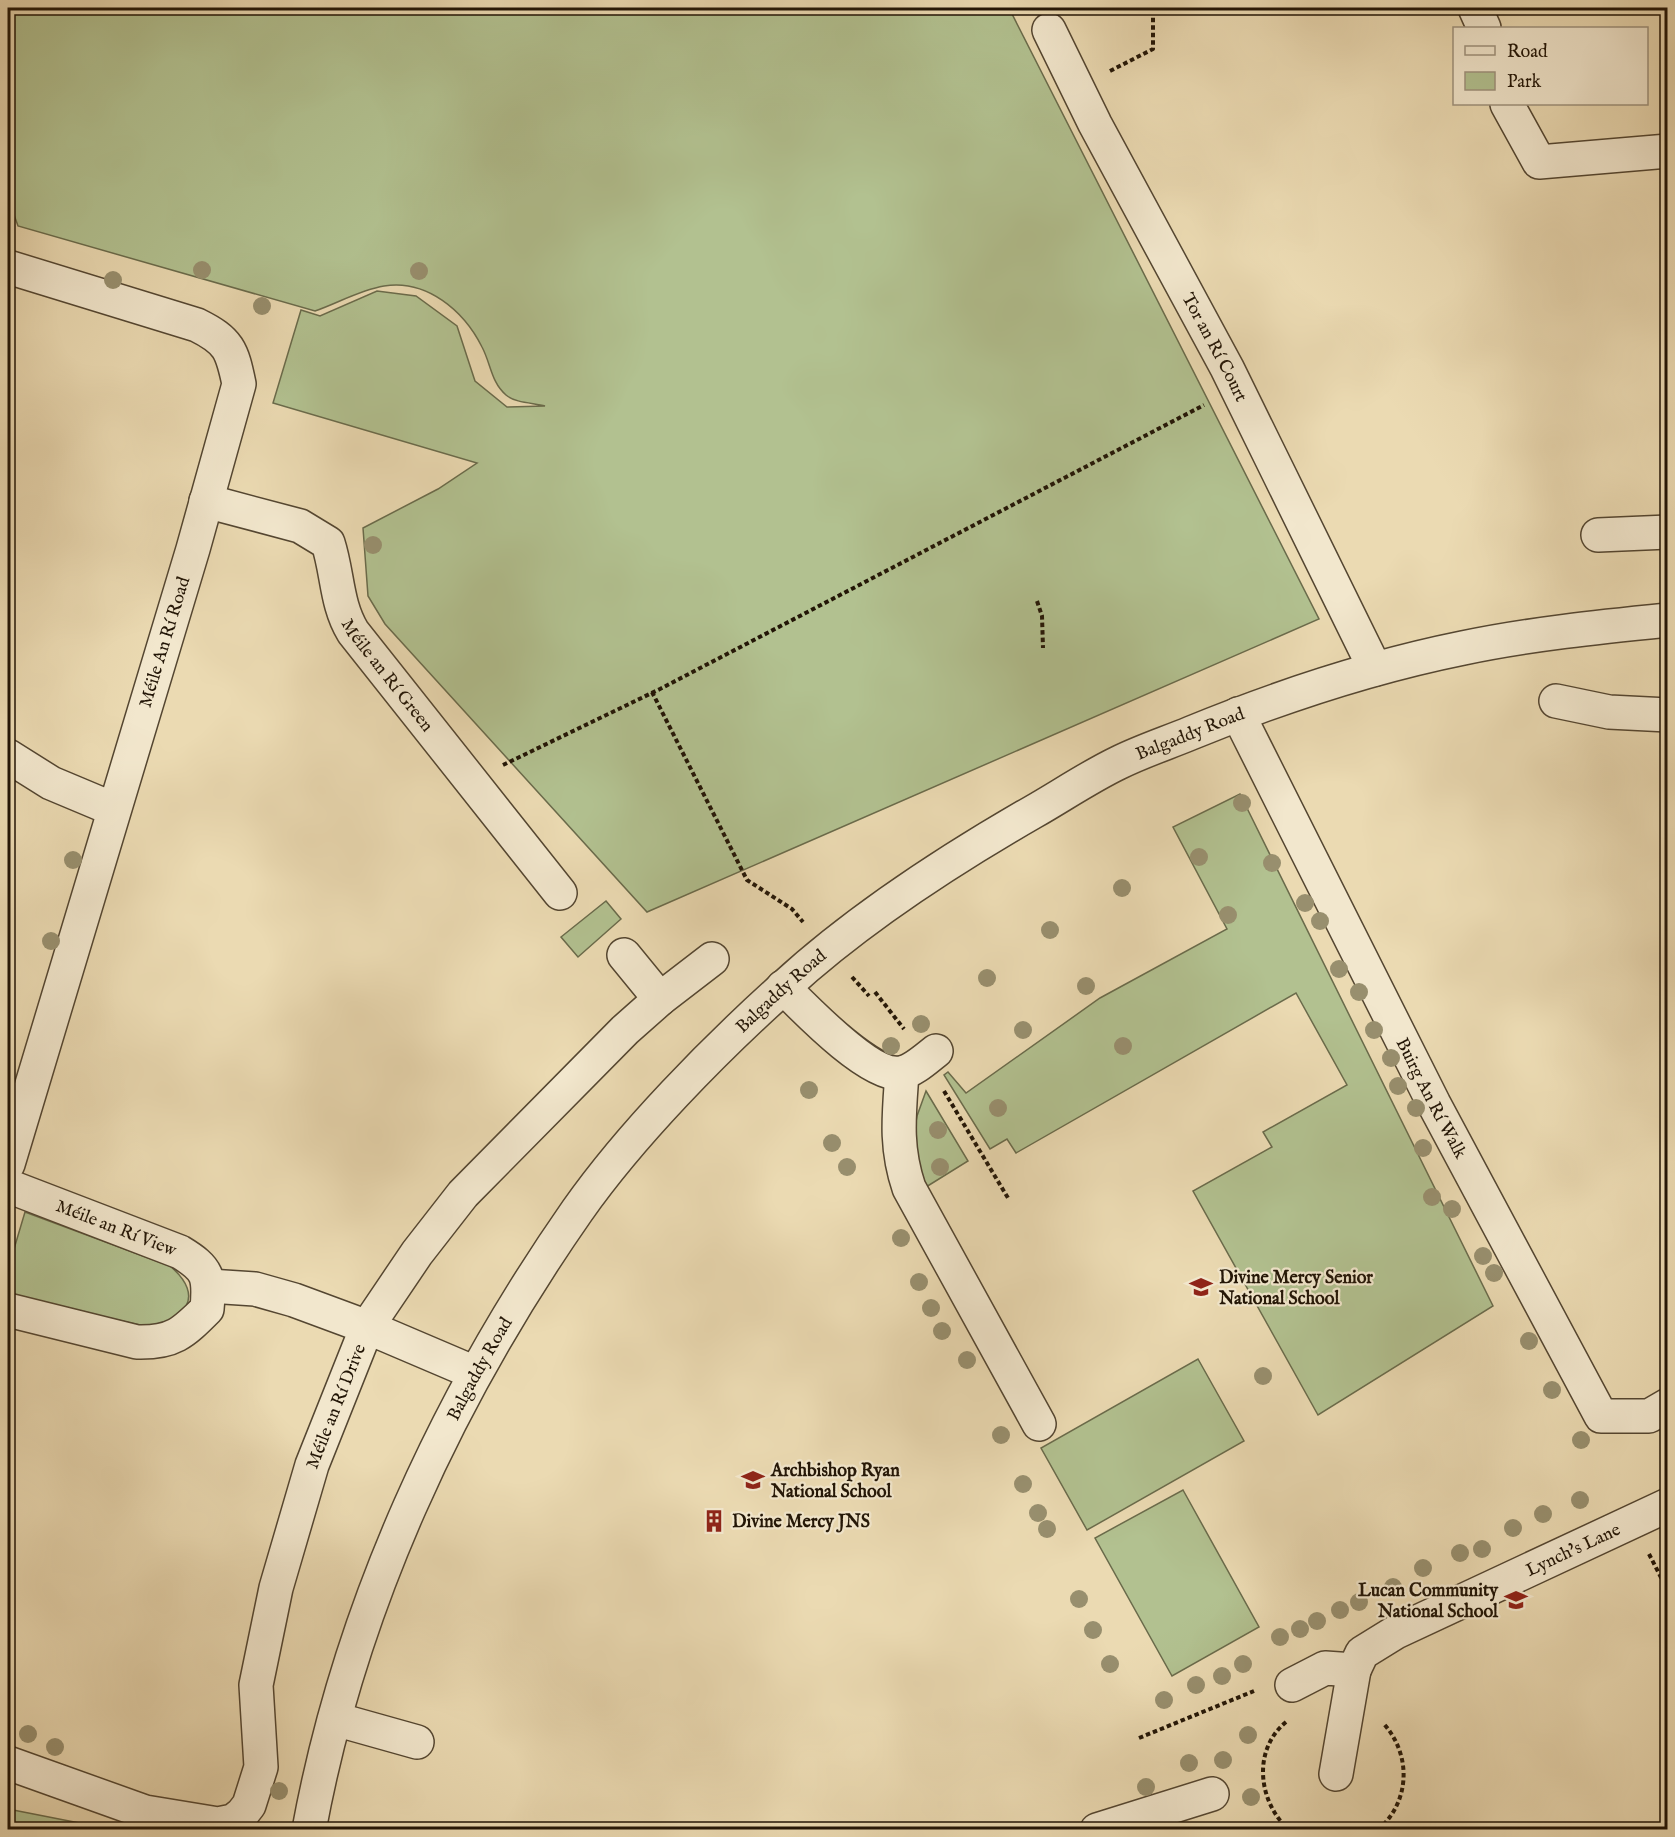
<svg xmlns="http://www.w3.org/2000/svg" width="1675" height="1837" font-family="'IM FELL English',serif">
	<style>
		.green { fill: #b2c190; stroke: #6a6b4b; stroke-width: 1.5 }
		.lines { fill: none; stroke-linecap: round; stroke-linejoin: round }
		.minor-casing { stroke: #544631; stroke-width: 36 }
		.path { stroke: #221506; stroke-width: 4; stroke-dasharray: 4.5 3; stroke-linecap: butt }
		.minor { stroke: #f2e7cd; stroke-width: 33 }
		.tree { fill: #988f6e }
		.labels { text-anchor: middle; stroke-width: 4.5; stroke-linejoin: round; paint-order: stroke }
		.street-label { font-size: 18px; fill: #221506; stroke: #f2e7cd }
		.poi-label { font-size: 18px; font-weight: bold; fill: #221506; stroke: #f2e7cd; text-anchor: start }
	</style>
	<rect width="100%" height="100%" fill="#ebdab2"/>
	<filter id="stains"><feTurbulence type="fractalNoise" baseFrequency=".00333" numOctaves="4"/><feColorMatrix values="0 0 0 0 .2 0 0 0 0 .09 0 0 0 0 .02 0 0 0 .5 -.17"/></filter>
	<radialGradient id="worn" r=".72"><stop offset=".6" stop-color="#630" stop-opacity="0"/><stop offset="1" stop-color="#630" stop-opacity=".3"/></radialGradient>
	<g class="green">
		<path d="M8,8H1009L1319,619L647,912L385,624L368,596L363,528L438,489L477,463L273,403L301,310L320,316L377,291L416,296L457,326L475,381L507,407L545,406C534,403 515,403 506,395C491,382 491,364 482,347C464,311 427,279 384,286C360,290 338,303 315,311L18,226L8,198Z"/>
		<polygon points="1240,794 1493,1306 1318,1415 1193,1191 1272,1147 1263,1132 1347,1085 1296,993 1016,1153 1007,1139 990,1149 944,1075 948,1072 966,1093 1100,998 1227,929 1173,827"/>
		<polygon points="606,901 621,919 578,957 561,937"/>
		<polygon points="926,1091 968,1161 926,1187 912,1144 917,1116"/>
		<path d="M25,1212L170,1266C207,1297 184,1323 144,1326L8,1295V1269Z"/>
		<polygon points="1198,1359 1244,1441 1087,1530 1041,1448"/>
		<polygon points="1183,1490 1259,1627 1172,1676 1095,1538"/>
		<polygon points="8,1809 110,1829 8,1829"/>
	</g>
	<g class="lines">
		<g class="minor-casing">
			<g id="minor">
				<polyline points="1475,8 1484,28"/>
				<path id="s1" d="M1049,30L1095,124L1227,368L1375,669"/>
				<polyline points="1507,104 1539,162 1668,151"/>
				<path d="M8,267L197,325C229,341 232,350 239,384L193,549L8,1164"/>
				<path id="s2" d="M206,501L300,526L328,543C338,574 336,604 353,632L560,893"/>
				<polyline points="1598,535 1668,532"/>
				<polyline points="1556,701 1609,712 1668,715"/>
				<path id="s3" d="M1238,714L1434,1104L1601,1416H1649L1668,1405"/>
				<polyline points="8,756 51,783 113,809"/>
				<polyline points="624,955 660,999"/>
				<path d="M783,987C804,1008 871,1078 901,1073C913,1071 927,1058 936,1051"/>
				<path d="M902,1073C899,1115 895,1147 909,1188L1039,1424"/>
				<path id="s4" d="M8,1186L180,1252C208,1269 210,1276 207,1309C183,1333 173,1343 137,1342L8,1310"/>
				<polyline points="209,1286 255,1289 294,1300 367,1327 475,1373"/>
				<path id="s5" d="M1292,1685L1325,1668L1354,1670L1362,1653L1396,1632L1668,1505"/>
				<polyline points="335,1719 417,1742"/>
				<path id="s6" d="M8,1763L145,1812L218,1824L233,1821L242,1814L249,1805L261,1767L256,1685L276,1588L312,1465L367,1327L417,1253L463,1194L625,1030L660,999L712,959"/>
				<polyline points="1336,1774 1354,1670"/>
				<path id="s7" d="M309,1830C350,1607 448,1396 577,1211C631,1134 714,1050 784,987C858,919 946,862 1033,812C1061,796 1089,777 1118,763C1142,751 1167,743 1191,733C1279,697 1369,667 1463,648C1530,634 1599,627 1668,620"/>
				<polyline points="1097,1830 1212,1794"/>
			</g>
		</g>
		<g class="path">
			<polyline points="1110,71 1153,49 1153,8"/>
			<polyline points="1037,601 1042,616 1043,648"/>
			<polyline points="652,692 747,880 792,909 803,922"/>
			<polyline points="503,765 660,689 1204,405"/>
			<polyline points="852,977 869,996"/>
			<polyline points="875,992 904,1029"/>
			<polyline points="944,1091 1008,1198"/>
			<polyline points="1649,1554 1668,1591"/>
			<path d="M1286,1722C1252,1750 1258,1802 1289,1830"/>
			<polyline points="1139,1738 1254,1691"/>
			<path d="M1378,1830C1410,1802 1412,1756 1384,1724"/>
		</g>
		<use href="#minor" class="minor"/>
	</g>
	<g class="tree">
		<circle cx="202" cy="270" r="9"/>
		<circle cx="419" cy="271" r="9"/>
		<circle cx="113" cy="280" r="9"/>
		<circle cx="262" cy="306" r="9"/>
		<circle cx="373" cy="545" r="9"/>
		<circle cx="1242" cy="803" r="9"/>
		<circle cx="1199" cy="857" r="9"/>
		<circle cx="73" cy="860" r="9"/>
		<circle cx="1272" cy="863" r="9"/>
		<circle cx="1122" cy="888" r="9"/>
		<circle cx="1305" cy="903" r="9"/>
		<circle cx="1228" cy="915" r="9"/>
		<circle cx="1320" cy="921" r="9"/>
		<circle cx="1050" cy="930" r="9"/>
		<circle cx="51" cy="941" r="9"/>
		<circle cx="1339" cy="969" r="9"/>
		<circle cx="987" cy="978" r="9"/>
		<circle cx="1086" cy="986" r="9"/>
		<circle cx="1359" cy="992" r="9"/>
		<circle cx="921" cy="1024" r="9"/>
		<circle cx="1023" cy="1030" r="9"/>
		<circle cx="1374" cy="1030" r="9"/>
		<circle cx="891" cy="1046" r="9"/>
		<circle cx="1123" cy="1046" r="9"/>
		<circle cx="1391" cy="1058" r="9"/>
		<circle cx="1398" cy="1086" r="9"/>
		<circle cx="809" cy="1090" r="9"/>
		<circle cx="998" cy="1108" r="9"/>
		<circle cx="1416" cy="1108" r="9"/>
		<circle cx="938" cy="1130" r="9"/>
		<circle cx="832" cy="1143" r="9"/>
		<circle cx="1423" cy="1148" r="9"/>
		<circle cx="847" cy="1167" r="9"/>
		<circle cx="940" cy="1167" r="9"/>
		<circle cx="1432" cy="1197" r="9"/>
		<circle cx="1452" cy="1209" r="9"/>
		<circle cx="901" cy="1238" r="9"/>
		<circle cx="1483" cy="1256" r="9"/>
		<circle cx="1494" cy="1273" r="9"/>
		<circle cx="919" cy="1282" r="9"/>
		<circle cx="931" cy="1308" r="9"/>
		<circle cx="942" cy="1331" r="9"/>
		<circle cx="1529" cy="1341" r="9"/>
		<circle cx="967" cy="1360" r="9"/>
		<circle cx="1263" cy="1376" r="9"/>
		<circle cx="1552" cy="1390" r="9"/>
		<circle cx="1001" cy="1435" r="9"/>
		<circle cx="1581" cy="1440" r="9"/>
		<circle cx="1023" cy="1484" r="9"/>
		<circle cx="1580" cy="1500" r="9"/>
		<circle cx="1038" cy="1513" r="9"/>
		<circle cx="1543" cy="1514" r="9"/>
		<circle cx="1513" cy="1528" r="9"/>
		<circle cx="1047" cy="1529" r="9"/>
		<circle cx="1482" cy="1549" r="9"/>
		<circle cx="1460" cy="1553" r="9"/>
		<circle cx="1423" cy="1568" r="9"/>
		<circle cx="1393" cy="1587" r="9"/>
		<circle cx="1079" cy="1599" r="9"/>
		<circle cx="1359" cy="1602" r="9"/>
		<circle cx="1340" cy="1610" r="9"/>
		<circle cx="1317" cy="1621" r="9"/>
		<circle cx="1300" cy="1629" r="9"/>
		<circle cx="1093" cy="1630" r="9"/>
		<circle cx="1280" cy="1637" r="9"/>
		<circle cx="1110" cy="1664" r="9"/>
		<circle cx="1243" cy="1664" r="9"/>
		<circle cx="1222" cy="1676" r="9"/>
		<circle cx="1196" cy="1685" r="9"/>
		<circle cx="1164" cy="1700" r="9"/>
		<circle cx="28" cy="1734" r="9"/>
		<circle cx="1248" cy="1735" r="9"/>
		<circle cx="55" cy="1747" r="9"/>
		<circle cx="1223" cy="1760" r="9"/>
		<circle cx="1189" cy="1763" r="9"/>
		<circle cx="1146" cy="1787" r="9"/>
		<circle cx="279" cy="1791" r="9"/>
		<circle cx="1251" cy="1797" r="9"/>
	</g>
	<defs>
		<g id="school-bare" transform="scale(1.8)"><path d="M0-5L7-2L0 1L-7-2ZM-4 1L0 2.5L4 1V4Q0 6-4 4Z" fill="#8f2418" stroke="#f2e7cd" stroke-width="2.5" paint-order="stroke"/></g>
		<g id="building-bare" transform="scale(1.8)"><path d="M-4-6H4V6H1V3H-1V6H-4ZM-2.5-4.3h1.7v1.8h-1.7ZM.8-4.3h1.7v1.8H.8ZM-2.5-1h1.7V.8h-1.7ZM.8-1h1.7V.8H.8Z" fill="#8f2418" stroke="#f2e7cd" stroke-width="2.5" paint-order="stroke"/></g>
	</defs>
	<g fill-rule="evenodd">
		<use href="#school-bare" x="1201" y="1287"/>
		<use href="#school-bare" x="753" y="1480"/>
		<use href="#building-bare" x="714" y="1521"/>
		<use href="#school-bare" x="1516" y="1600"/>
	</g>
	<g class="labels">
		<g class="street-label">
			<text dy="6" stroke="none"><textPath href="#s1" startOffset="358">Tor an Rí Court</textPath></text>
			<text transform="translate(164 642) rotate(-73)" y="6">Méile An Rí Road</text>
			<text dy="6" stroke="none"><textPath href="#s2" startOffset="278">Méile an Rí Green</textPath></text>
			<text dy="6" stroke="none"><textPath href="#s7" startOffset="1466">Balgaddy Road</textPath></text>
			<text dy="6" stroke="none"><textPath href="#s7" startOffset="980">Balgaddy Road</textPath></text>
			<text dy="6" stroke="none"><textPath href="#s3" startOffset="430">Buirg An Rí Walk</textPath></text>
			<text dy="6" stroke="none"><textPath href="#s4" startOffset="116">Méile an Rí View</textPath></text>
			<text dy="6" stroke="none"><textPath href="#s7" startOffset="494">Balgaddy Road</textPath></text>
			<text dy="6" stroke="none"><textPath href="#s6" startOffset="670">Méile an Rí Drive</textPath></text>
			<text dy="6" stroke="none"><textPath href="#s5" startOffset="320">Lynch's Lane</textPath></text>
		</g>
		<g class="poi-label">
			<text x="1219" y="1283">Divine Mercy Senior<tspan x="1219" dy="21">National School</tspan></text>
			<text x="771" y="1476">Archbishop Ryan<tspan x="771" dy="21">National School</tspan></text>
			<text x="732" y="1527">Divine Mercy JNS</text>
			<text x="1498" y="1596" text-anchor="end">Lucan Community<tspan x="1498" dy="21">National School</tspan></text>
		</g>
	</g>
	<rect width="1675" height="1837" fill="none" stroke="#ebdab2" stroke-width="30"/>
	<rect x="9" y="9" width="1657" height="1819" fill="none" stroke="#221506" stroke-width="3"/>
	<rect x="15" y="15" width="1645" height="1807" fill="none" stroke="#221506" stroke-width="1.5"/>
	<rect x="1453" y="27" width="195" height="78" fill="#f2e7cd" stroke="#9f937d" stroke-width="1.5"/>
	<rect x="1465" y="46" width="30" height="9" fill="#f2e7cd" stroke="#9f937d" stroke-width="1.5"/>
	<text x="1507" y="57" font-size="18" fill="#221506">Road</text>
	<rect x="1465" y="72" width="30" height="18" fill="#b2c190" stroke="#9f937d" stroke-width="1.5"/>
	<text x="1507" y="87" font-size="18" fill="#221506">Park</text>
	<rect width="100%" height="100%" filter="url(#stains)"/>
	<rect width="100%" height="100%" fill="url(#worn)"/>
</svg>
